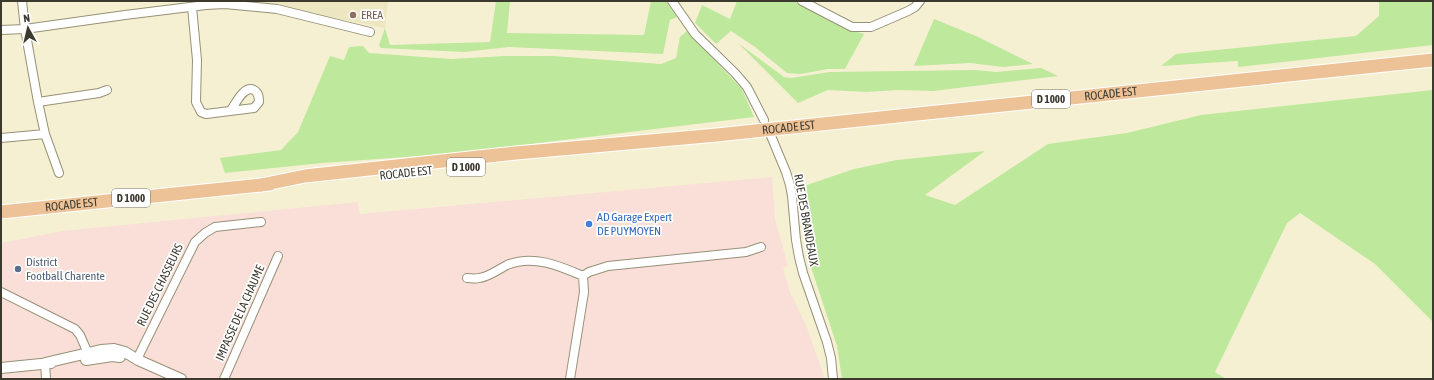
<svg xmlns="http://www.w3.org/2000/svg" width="1434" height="380" viewBox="0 0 1434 380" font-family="'Asap Condensed',sans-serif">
	<rect width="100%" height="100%" fill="#f6f0d3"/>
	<path fill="#f9dfd8" d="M772 177 775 219 788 266 783 268 790 292 806 325 825 379H1V243L62 231 358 202 360 214Z"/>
	<path fill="#ece6c1" d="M256 1H388L385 28 256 2Z"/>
	<path fill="#bee89c" d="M496 1H510L507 33 644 35 651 1H666L677 17 670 20 663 54 509 47 464 52 381 48 379 45 385 28 390 45 490 42Z
		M737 1H794L847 29 864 34 845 69H828L800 74 787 73 755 47 731 31 716 44 695 23 702 5 730 19Z
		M1379 1H1433V45L1238 67V61L1161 66 1176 54 1356 36 1379 16Z
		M934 19 976 36 1033 64 1003 67 970 63 914 66Z
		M687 31 742 89 754 117 448 154 322 163 225 173 220 158 281 150 298 132 330 56 344 60 349 47 363 46 369 53 451 59 505 56H553L661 64 676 58 680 37Z
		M738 43 784 77 791 78 830 72 975 70 997 72 1041 68 1058 76 933 91 897 90 867 92 828 90 798 103Z
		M1433 90V322L1375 264 1300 213 1287 223 1215 372 1226 379H842L837 346 807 255 801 195 807 185 854 169 897 160 985 151 925 195 955 205 1048 144 1127 133 1201 115Z"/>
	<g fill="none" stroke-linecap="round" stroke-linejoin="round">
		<g stroke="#969177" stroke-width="10">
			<path id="minor" d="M22 1 25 29 38 102
				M672 1 695 34 735 73 747 87 764 120
				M802 1 852 27H871L908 11 915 7 920 1
				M192 7 197 60 196 102 201 112 206 114 254 108 259 102C259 98 259 93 254 90 244 85 236 103 231 110
				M1 30 25 29 125 15 206 5 225 4 277 9 370 32
				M771 136 786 172 790 185 792 196 796 240 799 257 803 273 827 342 831 358 833 379
				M1 138 45 134
				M59 173 45 134 38 102 99 93 107 90
				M467 278C471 278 475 279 479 278 489 277 499 269 507 265 533 254 560 266 583 276L589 272 608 266 746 252 761 247
				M1 292 75 329 80 335 90 358
				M138 360 140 353 195 242 205 233 215 227 261 222
				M45 363 46 379
				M224 379 278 256
				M570 379 584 292 583 276"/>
		</g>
		<g stroke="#969177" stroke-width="12">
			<path id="tertiary" d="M86 360 112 356 120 357
				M45 363 101 350 114 349 125 352 138 360 181 379
				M1 368 51 363"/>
		</g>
		<g stroke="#fff" stroke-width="15">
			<g id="primary">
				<path id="s1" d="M261 185 305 176 516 153 717 135 1433 60"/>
				<path id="s2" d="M1 212 270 184"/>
			</g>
		</g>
		<use href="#minor" stroke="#fff" stroke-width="8"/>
		<use href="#tertiary" stroke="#fff" stroke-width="10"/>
		<use href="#primary" stroke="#eec297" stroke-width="13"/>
	</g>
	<circle fill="#8d6e63" stroke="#fff" stroke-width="1.5" cx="353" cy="15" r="4"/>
	<circle fill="#3f7fe0" stroke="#fff" stroke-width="1.5" cx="589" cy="224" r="4"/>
	<circle fill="#5c6f8a" stroke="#fff" stroke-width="1.5" cx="18" cy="269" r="4"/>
	<g text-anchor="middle" stroke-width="3.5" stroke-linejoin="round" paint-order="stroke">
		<g fill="#fff" stroke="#76756d" stroke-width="1">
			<rect x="1032" y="90" width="38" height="18" rx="3"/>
			<rect x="447" y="158" width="38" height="18" rx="3"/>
			<rect x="112" y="189" width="38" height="18" rx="3"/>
		</g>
		<g font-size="11" font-weight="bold" fill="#3c3a2f">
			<text x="1051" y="103">D 1000</text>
			<text x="466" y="171">D 1000</text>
			<text x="131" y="202">D 1000</text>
		</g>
		<g font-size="12" fill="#785e54" stroke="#fff" text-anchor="start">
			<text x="361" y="19">EREA</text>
		</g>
		<g font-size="12" fill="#3c3a2f" stroke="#fff">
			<text dy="4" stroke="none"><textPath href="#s1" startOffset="855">ROCADE EST</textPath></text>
			<text dy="4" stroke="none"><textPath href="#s1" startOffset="531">ROCADE EST</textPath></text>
			<text transform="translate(406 173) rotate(-6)" y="4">ROCADE EST</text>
			<text dy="4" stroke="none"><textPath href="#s2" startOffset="71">ROCADE EST</textPath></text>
			<text transform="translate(806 220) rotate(80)" y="4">RUE DES BRANDEAUX</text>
			<text transform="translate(160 285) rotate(-64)" y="4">RUE DES CHASSEURS</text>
			<text transform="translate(240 313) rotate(-66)" y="4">IMPASSE DE LA CHAUME</text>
		</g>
		<g font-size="12" fill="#366cbe" stroke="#fff" text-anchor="start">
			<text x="597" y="221">AD Garage Expert<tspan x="597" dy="14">DE PUYMOYEN</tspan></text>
		</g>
		<g font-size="12" fill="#4e5e75" stroke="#fff" text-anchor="start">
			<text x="26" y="266">District<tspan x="26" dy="14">Football Charente</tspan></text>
		</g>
	</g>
	<rect width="1434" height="380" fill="none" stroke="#3c3a2f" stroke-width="4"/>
	<g transform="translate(28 28) rotate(352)" stroke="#ffffff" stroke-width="3" paint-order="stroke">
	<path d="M0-3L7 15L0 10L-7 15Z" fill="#3c3a2f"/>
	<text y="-6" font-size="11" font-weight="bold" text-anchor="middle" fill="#3c3a2f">N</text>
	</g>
</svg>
